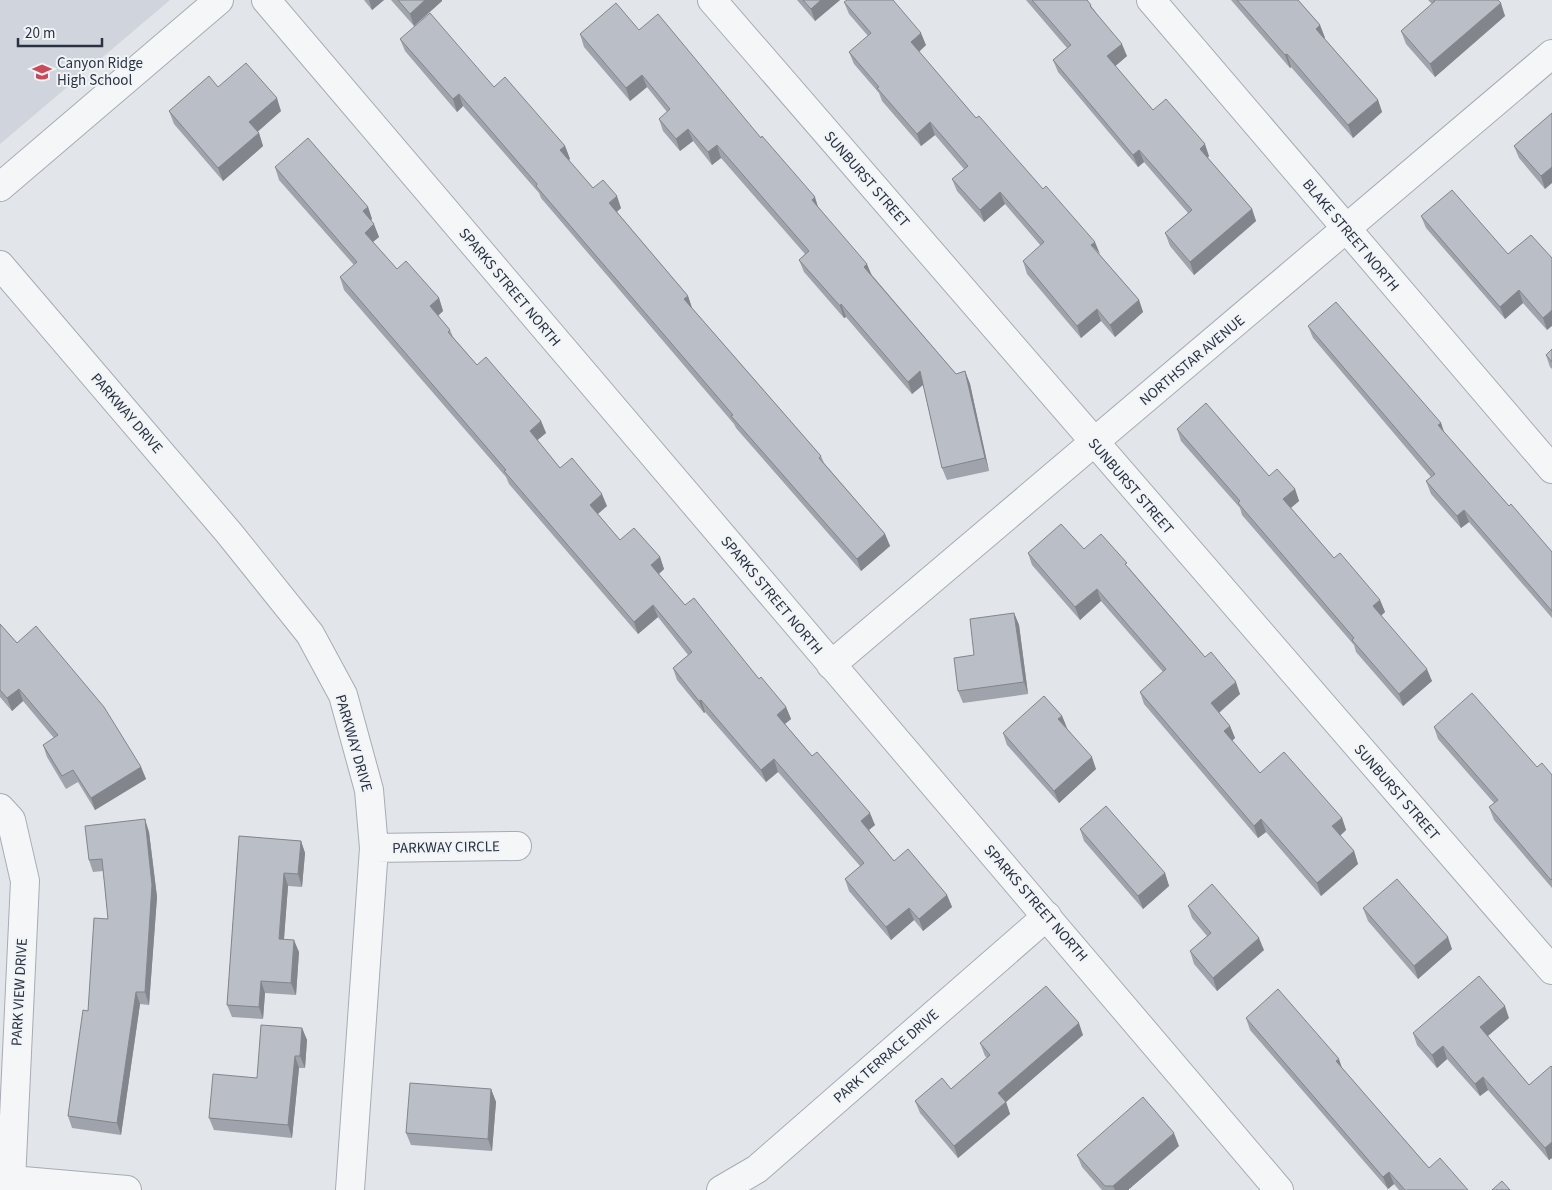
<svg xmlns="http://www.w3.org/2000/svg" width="1552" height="1190" viewBox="0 0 1552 1190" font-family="'Source Sans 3',sans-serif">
	<rect width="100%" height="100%" fill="#e2e5ea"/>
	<path fill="#d0d4dc" d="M0 0H170L0 144Z"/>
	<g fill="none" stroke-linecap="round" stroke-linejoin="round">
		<g stroke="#a7acb4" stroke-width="30">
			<path id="minor" d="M712 0 1552 970
				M1151 0 1552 469
				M0 265 229 533 310 634 343 695 369 790 374 848 350 1190
				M831 665 1552 54
				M0 808 11 820 25 881 11 1181
				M374 848 517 846
				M0 1179 127 1190
				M721 1190 757 1169 1047 916"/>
		</g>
		<g stroke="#a7acb4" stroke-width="30">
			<path id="tertiary" d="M266 0 1279 1190
				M0 187 219 0"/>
		</g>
		<use href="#minor" stroke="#f5f6f8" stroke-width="28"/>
		<use href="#tertiary" stroke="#f5f6f8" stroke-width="28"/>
	</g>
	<path fill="#9fa3ab" d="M364 0H384L372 10Z
		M391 0H442V1L414 26Z
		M797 0H840L815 21Z
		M1026 0H1087L1127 56 1115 66 1153 110 1209 156 1208 158 1252 209 1256 221 1194 275 1170 246 1165 233 1188 213 1144 162 1138 167 1058 72 1053 60 1067 48Z
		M1231 0H1298L1320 25 1325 38H1324L1378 100 1382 112 1353 138 1291 67 1290 68Z
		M1428 0H1498L1505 16 1435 77 1406 44 1401 31 1432 4Z
		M844 2 926 45 919 52 976 118 1099 254 1139 300 1143 312 1115 337 1101 321 1081 338 1027 274 1023 261 1041 246 1005 204 984 222 957 191 952 179 964 169 935 135 921 146 882 101 879 93 854 64 849 52 868 36 849 14Z
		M639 30 818 207 872 275 956 374 965 371 970 384 989 471 947 480 942 468 923 385 912 394 846 317 844 318 804 272 799 260 805 254 721 158 712 165 693 141 680 151 663 131 659 119 667 112 647 87 630 101 584 47 580 34Z
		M400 39 494 87 565 146 570 159 568 160 593 188 621 208 617 212 688 296 692 308 821 456 824 463 885 534 890 546 861 571 736 428 734 424 541 198 539 193 463 106 457 112 405 51Z
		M218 87 281 111 257 132 259 133 263 146 223 181 174 124 169 111Z
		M1552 113 1545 189 1519 158 1514 146Z
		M275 167 368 207 372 219 371 220 379 237 373 242 397 269 439 298 443 311 438 316 450 330 453 337 477 365 541 421 546 433 537 440 560 468 607 506 598 514 620 540 660 557 664 569 659 574 685 605 786 707 791 719 785 724 812 756 875 825 869 830 894 861 947 895 952 907 923 931 914 920 891 940 849 891 845 879 860 866 778 772 766 782 705 712 704 713 677 680 673 668 688 655 658 617 638 634 509 484 506 477 344 290 340 277 354 265 279 180Z
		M1421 216 1508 254 1531 235 1547 330 1523 303 1505 319 1426 228Z
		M1308 326 1441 423 1444 432 1509 506 1552 552V618L1469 522 1461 528 1431 494 1426 481 1431 477 1313 338Z
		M1552 349V369L1550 367 1546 355Z
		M1177 429 1295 489 1299 501 1291 508 1334 558 1380 600 1385 612 1381 616 1432 681 1403 706 1356 652 1354 645 1242 515 1240 508 1181 441Z
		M1084 549 1129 568 1205 657 1240 694 1219 713 1230 726 1235 738 1232 741 1260 773 1342 818 1346 830 1340 836 1354 851 1358 864 1321 896 1266 832 1258 838 1144 704 1140 692 1163 672 1101 601 1080 620 1032 565 1028 553Z
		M1014 613 1019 625 1028 694 963 703 958 691 974 655Z
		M0 624 17 643 141 767 146 779 95 810 78 782 66 789 47 757 43 745 54 738 23 701 12 711 0 697Z
		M1062 716 1067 728 1096 769 1059 803 1007 745 1003 733Z
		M1434 727 1537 767 1552 775V888L1494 820 1489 807 1494 803 1438 739Z
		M1080 829 1165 873 1169 886 1143 909 1084 841Z
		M149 832 157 897 149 1005 140 1004 121 1135 72 1128 68 1116 88 1011 108 919 103 871 93 872 89 860Z
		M239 836 301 841 305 853 302 887 288 886 284 939 299 952 296 995 265 993 263 1019 232 1017 227 1005Z
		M1188 906 1264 950 1217 991 1194 964 1190 951 1207 936 1192 918Z
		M1363 908 1452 949 1418 979 1368 921Z
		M1246 1018 1342 1068 1429 1168 1468 1190H1399L1394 1184 1388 1189 1250 1030Z
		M1509 1018 1488 1036 1529 1085 1552 1067V1158L1549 1160 1488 1090 1480 1096 1447 1059 1437 1068 1417 1045 1413 1033Z
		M302 1028 307 1040 305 1068H299L292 1138 214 1130 209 1118 257 1078Z
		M1083 1035 1006 1102 1010 1114 958 1158 920 1113 915 1101 951 1089 987 1058 985 1056 980 1043Z
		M491 1089 496 1102 492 1151 411 1145 406 1133Z
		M1179 1146 1128 1190H1102L1082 1167 1077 1155Z"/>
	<path fill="#82858b" d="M369 0H384L372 10Z
		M425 0H442V1L414 26 410 14Z
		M821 0H840L815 21 811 9Z
		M1501 3 1505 16 1435 77 1430 64Z
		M1320 25 1325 38 1321 41 1316 29Z
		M921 33 926 45 915 55 911 42Z
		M1122 44 1127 56 1112 69 1107 56Z
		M1287 54 1291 67 1290 68 1285 55Z
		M642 75 647 87 630 101 626 88Z
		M459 94 463 106 457 112 453 99Z
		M277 98 281 111 254 135 249 122Z
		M1378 100 1382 112 1353 138 1348 125Z
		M930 122 935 135 921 146 917 134Z
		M688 129 693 141 680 151 676 139Z
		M259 133 263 146 223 181 218 168Z
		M1205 144 1209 156 1204 161 1200 149Z
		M717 145 721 158 712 165 708 152Z
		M565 146 570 159 565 163 560 150Z
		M1139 150 1144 162 1138 167 1133 155Z
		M1552 167V183L1545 189 1541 176Z
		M1000 192 1005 204 984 222 980 210Z
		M617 196 621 208 613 215 609 203Z
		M815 197 819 210 812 200Z
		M368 207 372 219 367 224 363 211Z
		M1252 209 1256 221 1194 275 1190 262Z
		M374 224 379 237 369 245 365 233Z
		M1095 242 1100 254 1091 245Z
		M867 264 872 276 864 267Z
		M1519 290 1523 303 1505 319 1500 307Z
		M688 296 692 308 688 312 684 299Z
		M439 298 443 311 434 319 430 306Z
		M1139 300 1143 312 1115 337 1110 325Z
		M841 304 846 317 844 318 840 306Z
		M1097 309 1101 321 1081 338 1077 326Z
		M1552 310V326L1547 330 1543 318Z
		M920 371 924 384 912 394 908 382Z
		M965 371 970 384 989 471 985 458Z
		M541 421 546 433 534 443 530 431Z
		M1441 423 1445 435 1438 425Z
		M1295 489 1299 501 1287 511 1283 499Z
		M602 494 607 506 594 517 590 505Z
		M1464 510 1469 522 1461 528 1457 516Z
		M885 534 890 546 861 571 857 559Z
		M660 557 664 569 655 577 651 565Z
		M1097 589 1101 601 1080 620 1075 607Z
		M1380 600 1385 612 1377 619 1373 606Z
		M653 605 658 617 638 634 634 622Z
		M1014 613 1019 625 1028 694 1024 682Z
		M1427 669 1432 681 1403 706 1399 694Z
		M1236 682 1240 694 1215 716 1211 703Z
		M19 689 23 701 12 711 7 698Z
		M701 700 705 712 704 713 699 701Z
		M786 707 791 719 781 727 777 715Z
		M1062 716 1067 728 1058 719Z
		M1230 726 1235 738 1228 744 1224 731Z
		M1092 757 1096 769 1059 803 1054 791Z
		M774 759 778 772 766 782 761 770Z
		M141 767 146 779 95 810 91 798Z
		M870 813 875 825 865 833 861 821Z
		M1342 818 1346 830 1336 839 1332 826Z
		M145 819 149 832 157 897 149 1005 145 992Z
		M1261 819 1266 832 1258 838 1254 826Z
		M301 841 305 853 302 887 298 874Z
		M1354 851 1358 864 1321 896 1317 883Z
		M284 873 288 886 283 951 279 939Z
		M1165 873 1169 886 1143 909 1138 896Z
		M947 895 952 907 923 931 919 919Z
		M909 908 914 920 891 940 886 927Z
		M1448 937 1452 949 1418 979 1414 966Z
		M1259 938 1264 950 1217 991 1213 978Z
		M294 940 299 952 296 995 291 983Z
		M261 981 265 993 263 1019 259 1007Z
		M136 992 140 1004 121 1135 117 1123Z
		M1505 1006 1509 1018 1484 1039 1480 1027Z
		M1079 1023 1083 1035 1006 1102 1010 1114 958 1158 954 1146 998 1093Z
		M302 1028 307 1040 305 1068 300 1056Z
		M1443 1046 1447 1059 1437 1068 1432 1055Z
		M295 1056 299 1068 292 1138 288 1125Z
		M1339 1059 1343 1071 1336 1061Z
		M1483 1077 1488 1090 1480 1096 1475 1084Z
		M491 1089 496 1102 492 1151 488 1139Z
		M1174 1133 1179 1146 1128 1190H1115L1113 1186Z
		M1552 1142V1158L1549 1160 1545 1148Z
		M1389 1172 1394 1184 1388 1189 1383 1177Z"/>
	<path fill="#b9bec7" stroke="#82858b" d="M398 0H425L410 14Z
		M803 0H821L811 9Z
		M847 0H893L921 33 911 42 976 118 979 116 1043 189 1046 186 1095 242 1091 245 1139 300 1110 325 1097 309 1077 326 1023 261 1044 242 1000 192 980 210 952 179 968 166 930 122 917 134 877 88 879 87 849 52 871 33 844 2Z
		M1032 0H1087L1091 5 1090 6 1122 44 1107 56 1153 110 1166 99 1205 144 1200 149 1252 209 1190 262 1165 233 1192 210 1139 150 1133 155 1053 60 1071 45Z
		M1237 0H1298L1320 25 1316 29 1378 100 1348 125 1287 54 1285 55Z
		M1434 0H1498L1501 3 1430 64 1401 31 1435 1Z
		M616 3 639 30 658 14 761 138 762 136 815 197 812 200 867 264 864 267 956 374 965 371 985 458 942 468 920 371 908 382 841 304 840 306 799 260 809 251 717 145 708 152 688 129 676 139 659 119 670 109 642 75 626 88 580 34Z
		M430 13 494 87 505 77 565 146 560 150 593 188 603 180 617 196 609 203 688 296 684 299 821 456 819 458 885 534 857 559 731 416 733 415 536 186 537 184 459 94 453 99 400 39Z
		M246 63 277 98 249 122 259 133 218 168 169 111 209 76 218 87Z
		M1552 113V167L1541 176 1514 146Z
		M308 138 368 207 363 211 374 224 365 233 397 269 406 261 439 298 430 306 450 330 448 332 477 365 486 357 541 421 530 431 560 468 572 458 602 494 590 505 620 540 634 528 660 557 651 565 685 605 694 598 759 679 761 677 786 707 777 715 812 756 817 752 870 813 861 821 894 861 908 849 947 895 919 919 909 908 886 927 845 879 864 863 774 759 761 770 701 700 699 701 673 668 692 652 653 605 634 622 504 471 506 470 340 277 357 262 275 167Z
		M1452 190 1508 254 1531 235 1552 258V310L1543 318 1519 290 1500 307 1421 216Z
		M1336 302 1441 423 1438 425 1509 506 1511 504 1552 552V611L1464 510 1457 516 1426 481 1435 474 1308 326Z
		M1552 349V362L1546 355Z
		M1206 403 1269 476 1277 469 1295 489 1283 499 1334 558 1340 553 1380 600 1373 606 1427 669 1399 694 1352 640 1354 638 1238 503 1240 501 1177 429Z
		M1061 524 1084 549 1101 534 1127 563 1125 564 1205 657 1211 652 1236 682 1211 703 1230 726 1224 731 1260 773 1284 752 1342 818 1332 826 1354 851 1317 883 1261 819 1254 826 1140 692 1166 669 1097 589 1075 607 1028 553Z
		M1014 613 1024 682 958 691 954 658 974 655 970 619Z
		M0 624 17 643 36 626 104 707 141 767 91 798 73 770 62 776 43 745 58 735 19 689 7 698 0 690Z
		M1472 693 1537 767 1542 763 1552 775V879L1551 880 1489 807 1498 800 1434 727Z
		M1044 696 1062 716 1058 719 1092 757 1054 791 1003 733Z
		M1106 806 1165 873 1138 896 1080 829Z
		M145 819 152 885 145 992H136L117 1123 68 1116 83 1010 88 1011 94 918 108 919 102 859 89 860 85 826Z
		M239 836 301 841 298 874 284 873 279 939 294 940 291 983 261 981 259 1007 227 1005Z
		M1397 879 1448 937 1414 966 1363 908Z
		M1212 884 1259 938 1213 978 1190 951 1211 933 1188 906Z
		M1479 976 1505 1006 1480 1027 1529 1085 1551 1066 1552 1067V1142L1545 1148 1483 1077 1475 1084 1443 1046 1432 1055 1413 1033Z
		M1046 986 1079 1023 998 1093 1006 1102 954 1146 915 1101 942 1078 951 1089 990 1055 980 1043Z
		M1278 989 1339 1059 1336 1061 1429 1168 1440 1158 1468 1190H1405L1389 1172 1383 1177 1246 1018Z
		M261 1025 302 1028 300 1056H295L288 1125 209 1118 213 1074 257 1078Z
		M410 1083 491 1089 488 1139 406 1133Z
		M1143 1097 1174 1133 1113 1186H1105L1077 1155Z
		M1502 1181 1510 1190H1492Z"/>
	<defs>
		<g id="school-bare" transform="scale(1.5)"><path d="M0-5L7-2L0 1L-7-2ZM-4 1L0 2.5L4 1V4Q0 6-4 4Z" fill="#cc4a57" stroke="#f1f4f7" stroke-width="2.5" paint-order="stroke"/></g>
	</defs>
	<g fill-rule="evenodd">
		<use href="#school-bare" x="42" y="72"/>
	</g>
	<g text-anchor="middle" stroke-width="4" stroke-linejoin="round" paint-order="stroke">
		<g font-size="15" fill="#2a3242" stroke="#f1f4f7" text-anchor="start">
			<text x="57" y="68">Canyon Ridge<tspan x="57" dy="17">High School</tspan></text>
		</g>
		<g font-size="15" fill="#2a3242" stroke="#f1f4f7">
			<text transform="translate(867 179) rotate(49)" y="5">SUNBURST STREET</text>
			<text transform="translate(1351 235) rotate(50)" y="5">BLAKE STREET NORTH</text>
			<text transform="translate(510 287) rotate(50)" y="5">SPARKS STREET NORTH</text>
			<text transform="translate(1192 360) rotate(-40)" y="5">NORTHSTAR AVENUE</text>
			<text transform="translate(127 413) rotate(49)" y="5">PARKWAY DRIVE</text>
			<text transform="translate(1131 486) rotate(49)" y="5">SUNBURST STREET</text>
			<text transform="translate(772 595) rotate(50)" y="5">SPARKS STREET NORTH</text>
			<text transform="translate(354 743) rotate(74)" y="5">PARKWAY DRIVE</text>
			<text transform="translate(1397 792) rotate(49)" y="5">SUNBURST STREET</text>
			<text transform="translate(446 847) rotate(-1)" y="5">PARKWAY CIRCLE</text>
			<text transform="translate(1036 903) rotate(49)" y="5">SPARKS STREET NORTH</text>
			<text transform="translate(19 992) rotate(-87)" y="5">PARK VIEW DRIVE</text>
			<text transform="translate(886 1056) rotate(-41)" y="5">PARK TERRACE DRIVE</text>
		</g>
	</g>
	<path d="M18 38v8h84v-8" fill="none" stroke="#2a3242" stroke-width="2.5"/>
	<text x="25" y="38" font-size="15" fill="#2a3242" stroke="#f1f4f7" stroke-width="4" paint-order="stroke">20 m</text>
</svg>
